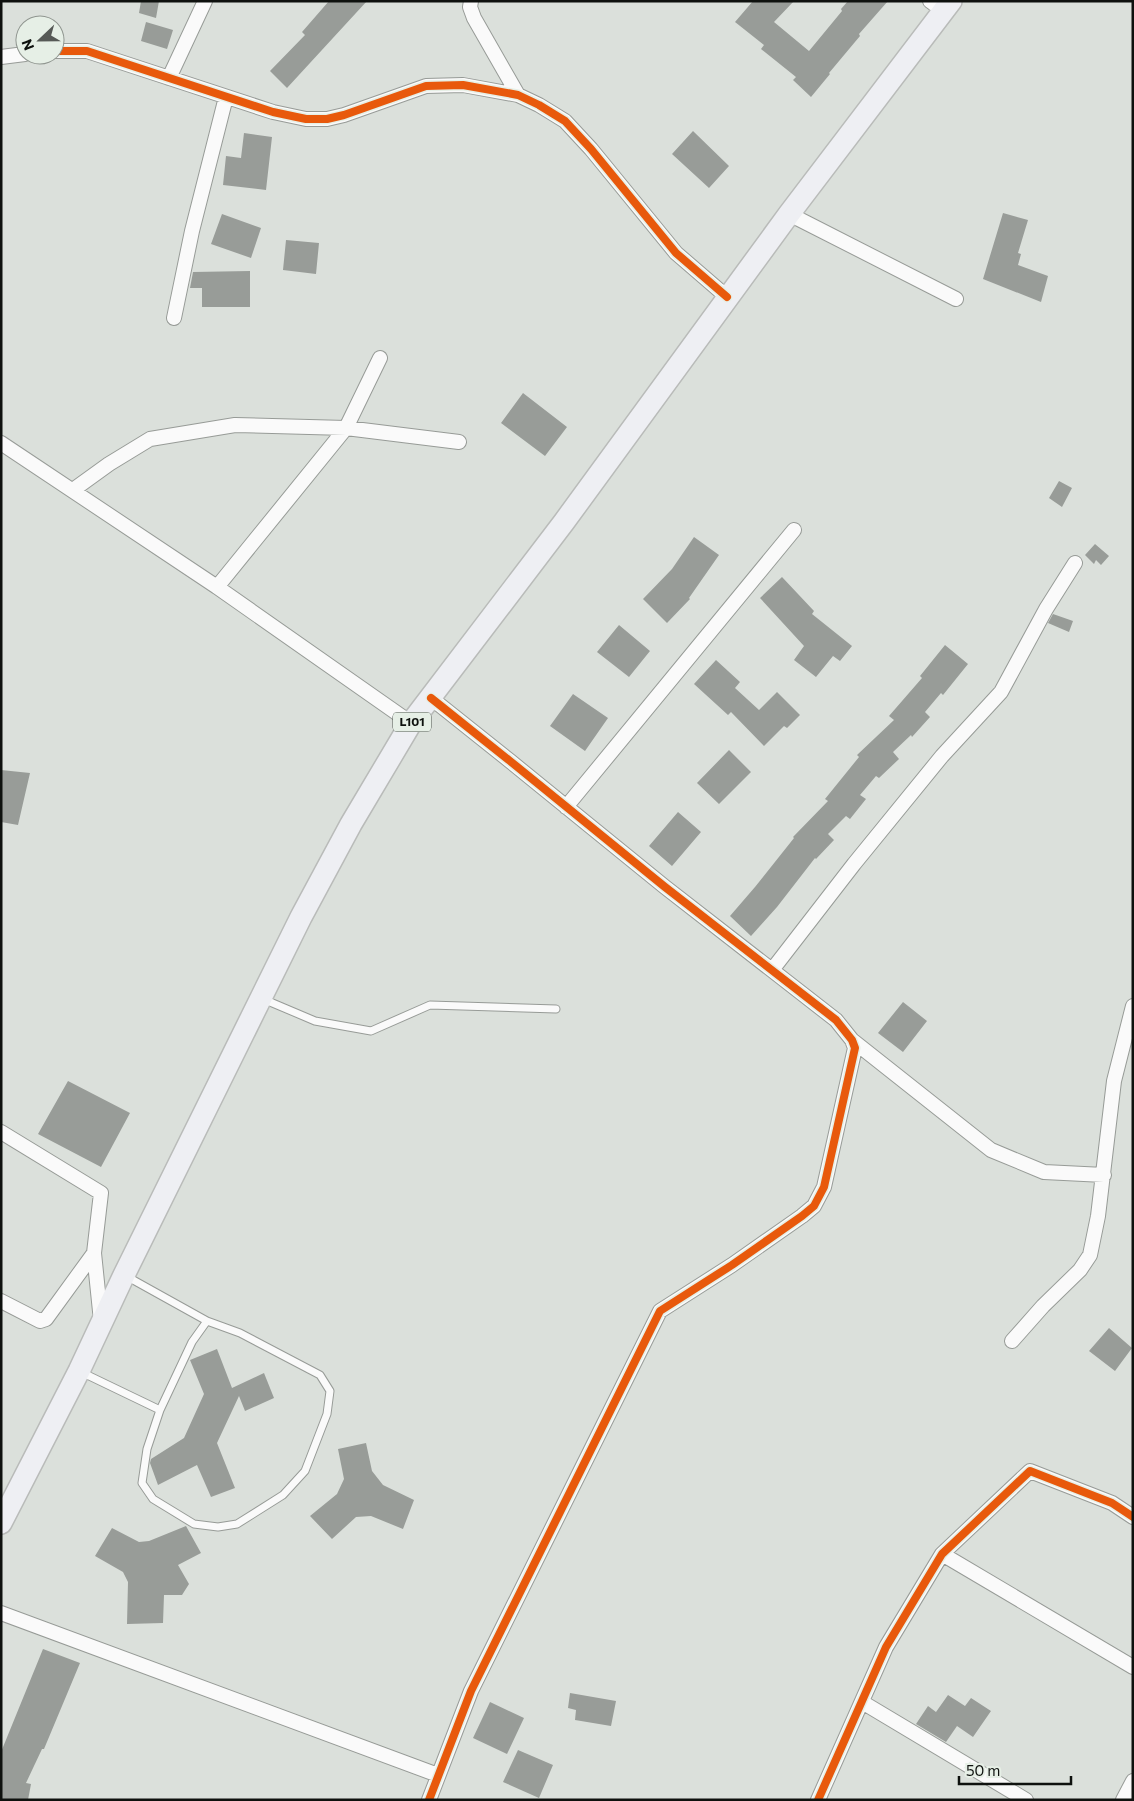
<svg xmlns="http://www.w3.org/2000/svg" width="1134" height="1801" viewBox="0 0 1134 1801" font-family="Commissioner,sans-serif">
	<rect width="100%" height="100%" fill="#dbe0db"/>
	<path fill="#989c98" d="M141 1H159L156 18 139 13Z
		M329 1H367L287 88 270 71 305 35 302 32Z
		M753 1H794L774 22 809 51 842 11 841 9 848 1H888L859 34 860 36 829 73 830 74 811 97 793 80 796 77 761 49 764 45 735 22Z
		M146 22 173 30 167 49 141 41Z
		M693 131 729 166 709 188 672 154Z
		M244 133 272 137 266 190 223 185 226 156 241 158Z
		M1003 213 1028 220 1018 253 1021 254 1018 265 1048 276 1041 302 983 279Z
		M222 214 261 228 251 258 211 244Z
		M286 240 319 243 316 274 283 270Z
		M250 271V307H202V288H190L193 272Z
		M523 393 567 427 545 456 501 423Z
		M1059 481 1072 488 1062 507 1049 498Z
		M694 537 719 555 689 598 690 599 667 623 643 599 672 569Z
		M1095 544 1109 556 1101 565 1096 560 1094 564 1085 555Z
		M782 577 814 611 812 614 852 646 840 661 833 656 816 677 794 660 804 646 760 598Z
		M1053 614 1073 621 1069 632 1048 623Z
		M619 625 650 651 629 677 597 652Z
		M945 645 968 664 943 695 941 693 925 712 930 717 912 737 911 735 893 752 899 759 879 778 876 776 860 795 866 799 850 819 846 816 828 834 834 840 816 859 815 858 777 907 751 936 730 916 755 887 794 838 793 837 828 801 825 799 859 757 857 755 894 720 889 716 922 678 920 676Z
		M716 660 740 682 735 688 759 710 777 692 800 715 787 728 784 726 764 746 731 712 728 715 694 684Z
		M573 694 608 718 585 751 550 726Z
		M729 750 751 772 719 804 697 783Z
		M1 770 30 773 18 825 1 822Z
		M678 812 701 832 672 866 649 846Z
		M903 1002 927 1021 903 1052 878 1033Z
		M68 1081 130 1113 101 1167 38 1134Z
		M1109 1328 1132 1348 1115 1371 1089 1351Z
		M217 1349 232 1388 264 1373 274 1398 245 1411 239 1396 217 1443 235 1488 211 1497 197 1465 158 1485 150 1463 151 1459 184 1438 204 1394 190 1360Z
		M366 1443 372 1471 383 1485 414 1500 403 1529 371 1516 356 1517 332 1539 310 1516 337 1494 344 1479 338 1449Z
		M186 1526 201 1553 178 1565 189 1584 182 1595H164L163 1623 127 1624 128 1582 123 1572 95 1556 112 1528 139 1542 149 1541Z
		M43 1649 80 1663 44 1749H42L26 1783 31 1784 28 1800H1V1752Z
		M570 1693 616 1701 611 1726 575 1720 576 1710 568 1708Z
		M948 1695 965 1706 971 1698 991 1711 973 1737 957 1726 946 1742 916 1724 928 1706 936 1712Z
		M490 1702 524 1718 507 1754 473 1738Z
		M518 1750 553 1765 539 1798 503 1782Z"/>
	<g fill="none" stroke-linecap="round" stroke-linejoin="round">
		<g stroke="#979b97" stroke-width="9">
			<path id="service" d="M263 999 315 1021 371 1031 430 1005 556 1009
				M126 1276 207 1321
				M207 1321 240 1333 320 1375 330 1391 327 1414 305 1471 283 1495 237 1524 218 1527 194 1524 153 1499 142 1483 147 1449 160 1410 192 1342Z
				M81 1372 160 1410"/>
		</g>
		<g stroke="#979b97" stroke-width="16">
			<path id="minor" d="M471 1 470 7 474 18 518 95
				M930 1 944 11
				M55 51H87L273 112 306 119H327L344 115 426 86 463 85 518 95 539 105 565 121 591 149 676 253 727 297
				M1 57 25 54
				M169 78 205 1
				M789 214 956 299
				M174 318 192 231 226 97
				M1 443 217 587 411 723
				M73 490 109 464 150 439 235 425 346 428 459 442
				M217 587 346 428 380 358
				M566 807 794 530
				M772 970 854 864 942 756 1001 692 1046 609 1075 563
				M852 1040 991 1150 1044 1172 1104 1175
				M1 1132 101 1193 94 1253 101 1321
				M1 1301 40 1321 46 1319 94 1253
				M1012 1341 1043 1306 1080 1270 1090 1255 1098 1216 1114 1081 1133 1006
				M942 1554 1133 1667
				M1 1613 438 1775
				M862 1702 1026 1800
				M429 1800 471 1691 660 1311 732 1265 802 1216 814 1206 824 1187 855 1048 852 1040 836 1020 665 887 510 761 431 698
				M818 1800 886 1647 942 1554 1030 1471 1112 1503 1133 1517
				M1123 1800 1133 1781"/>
		</g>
		<g stroke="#b9bbb9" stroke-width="24">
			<path id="primary" d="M1 1523 79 1371 124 1275 301 917 351 824 411 723 564 522 789 214 951 1"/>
		</g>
		<use href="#service" stroke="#fafafa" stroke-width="7"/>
		<use href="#minor" stroke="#fafafa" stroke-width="14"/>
		<use href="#primary" stroke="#eeeff3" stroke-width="21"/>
		<g stroke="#e6efe6" stroke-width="11">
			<path id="cycleway" d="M55 51H87L273 112 306 119H327L344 115 426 86 463 85 518 95 539 105 565 121 591 149 676 253 727 297
				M429 1800 471 1691 660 1311 732 1265 802 1216 814 1206 824 1187 855 1048 852 1040 836 1020 665 887 510 761 431 698
				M818 1800 886 1647 942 1554 1030 1471 1112 1503 1133 1517"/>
		</g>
		<use href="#cycleway" stroke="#e8590c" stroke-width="8"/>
	</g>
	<g text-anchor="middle" stroke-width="4" stroke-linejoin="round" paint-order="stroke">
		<rect fill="#e6efe6" stroke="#4f544f" stroke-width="1" x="393" y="712.5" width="38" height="19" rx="4"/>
		<g font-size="12" font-weight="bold" fill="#0e110e">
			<text x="412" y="726">L101</text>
		</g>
	</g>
	<rect width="1134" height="1801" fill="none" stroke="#0e110e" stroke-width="5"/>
	<g transform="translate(40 40) rotate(248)"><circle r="24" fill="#e6efe6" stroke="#909690"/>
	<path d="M0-4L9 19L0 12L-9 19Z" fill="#565956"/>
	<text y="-8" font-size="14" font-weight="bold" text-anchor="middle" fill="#0e110e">N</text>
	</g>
	<path d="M959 1776v8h112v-8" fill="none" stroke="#0e110e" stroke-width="2.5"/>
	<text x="966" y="1776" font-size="15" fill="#0e110e" stroke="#e6efe6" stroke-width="4" paint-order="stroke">50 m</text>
</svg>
